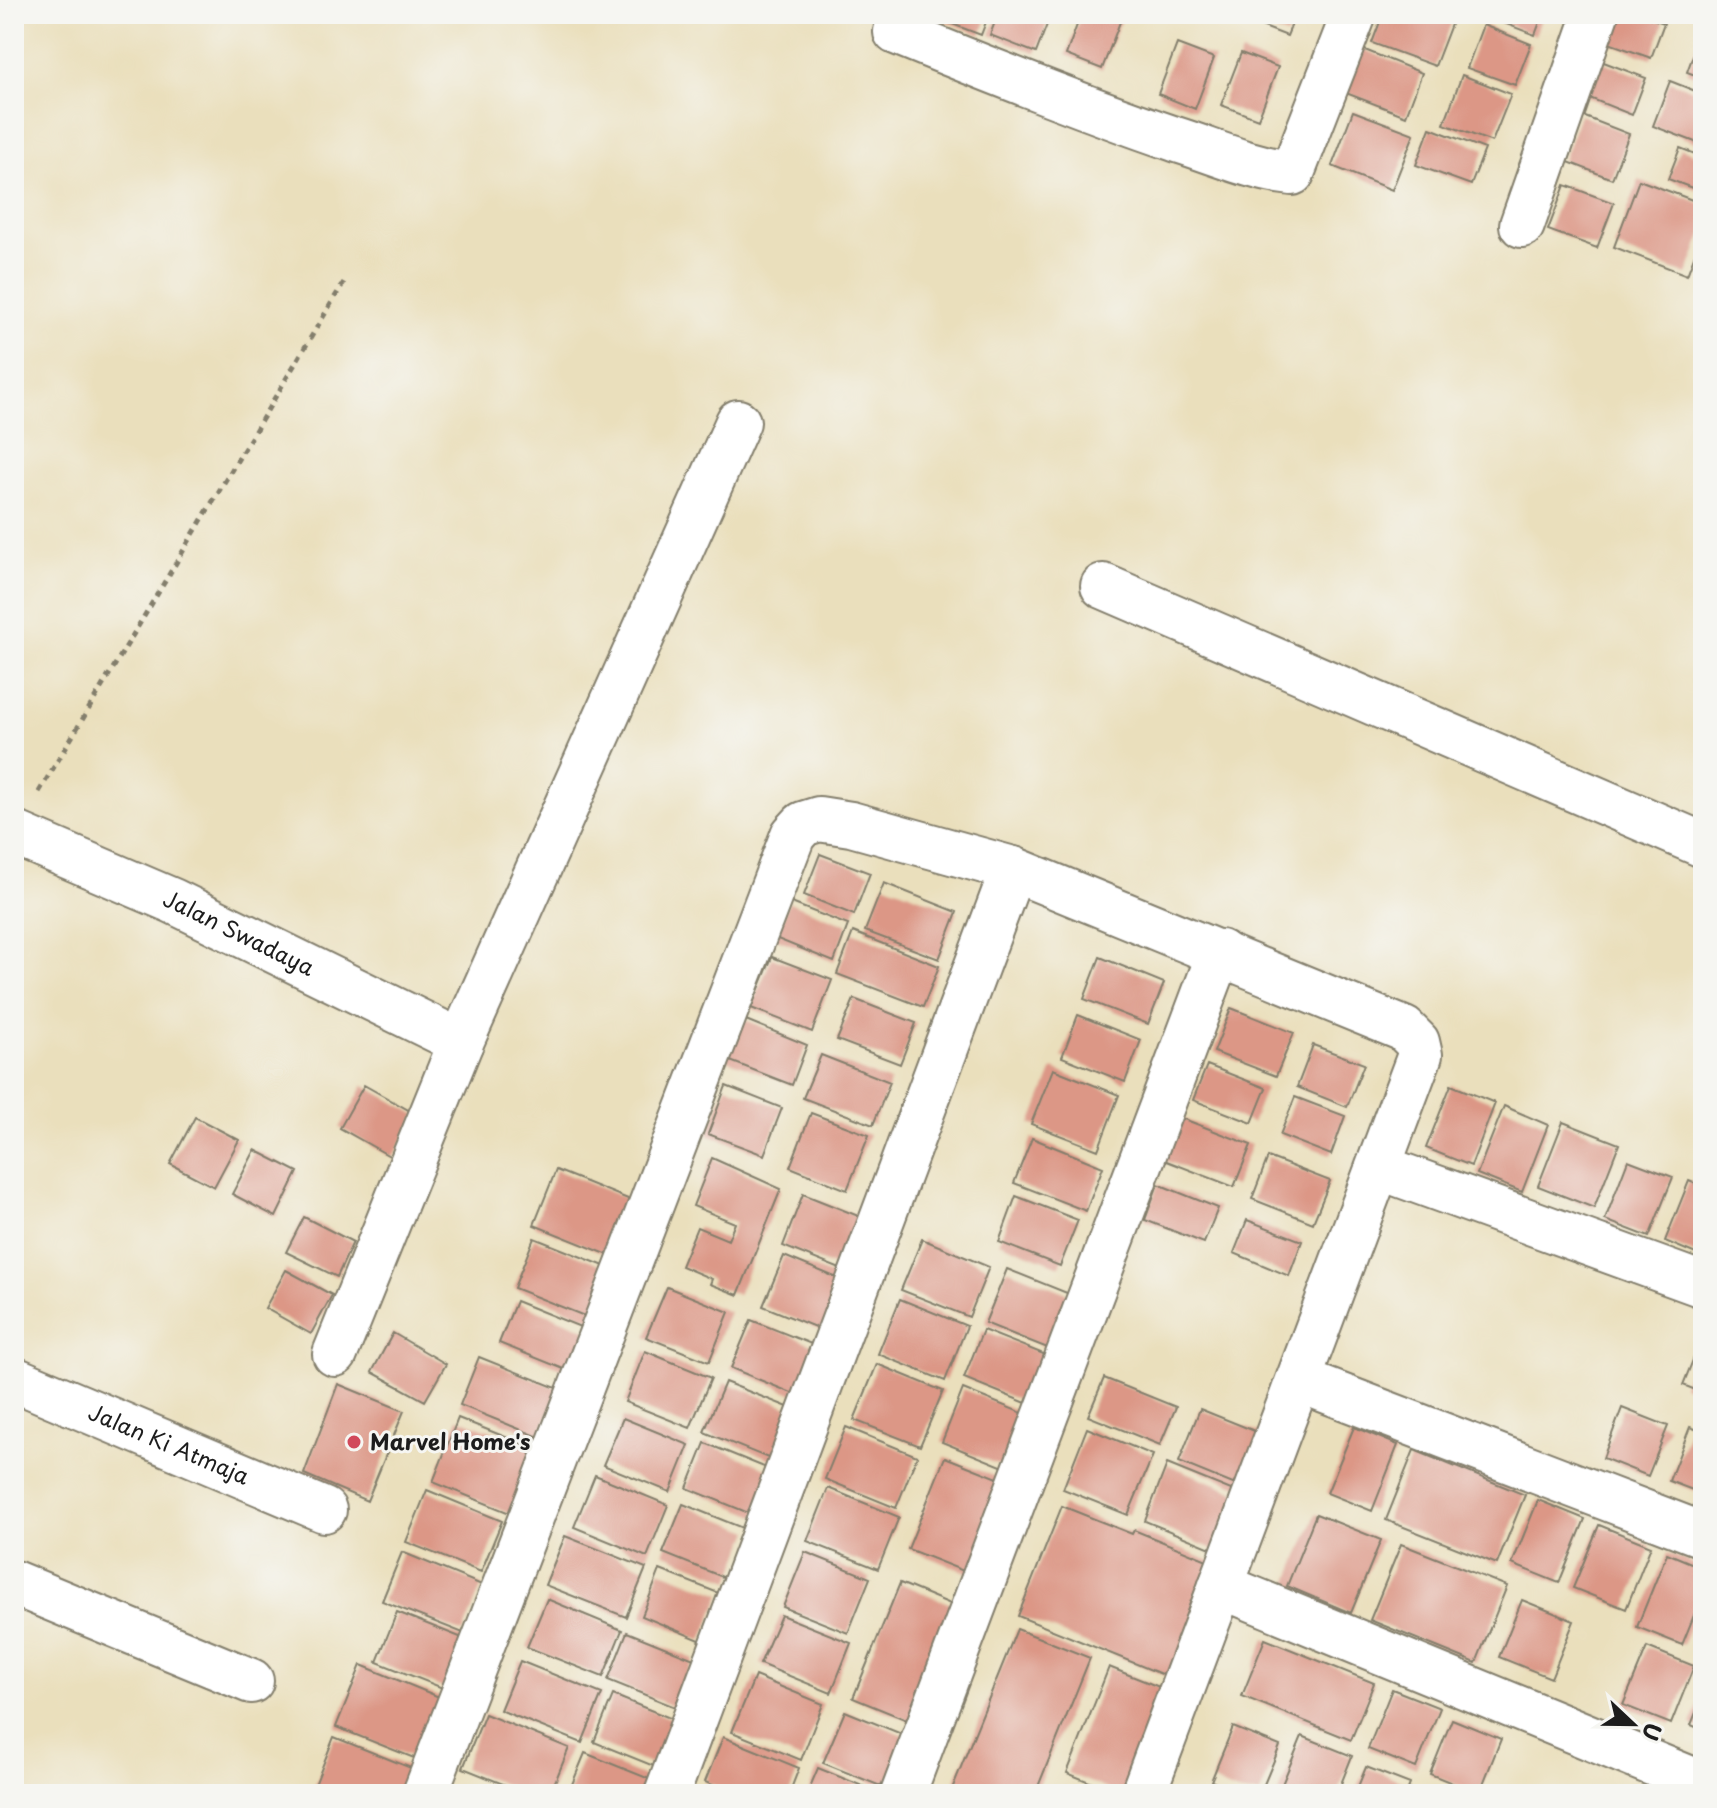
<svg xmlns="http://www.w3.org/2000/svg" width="1717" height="1808" viewBox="0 0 1717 1808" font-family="'Playpen Sans',sans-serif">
	<rect width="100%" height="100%" fill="#f6f6f2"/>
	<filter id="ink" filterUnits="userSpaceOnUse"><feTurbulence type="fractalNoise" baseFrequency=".0125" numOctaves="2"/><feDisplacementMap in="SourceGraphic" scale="16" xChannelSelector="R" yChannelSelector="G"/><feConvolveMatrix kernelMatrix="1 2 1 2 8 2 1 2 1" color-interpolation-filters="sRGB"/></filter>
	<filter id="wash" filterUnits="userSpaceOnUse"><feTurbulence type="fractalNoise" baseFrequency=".006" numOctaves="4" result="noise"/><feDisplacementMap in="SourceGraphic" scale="32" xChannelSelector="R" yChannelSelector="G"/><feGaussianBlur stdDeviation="1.8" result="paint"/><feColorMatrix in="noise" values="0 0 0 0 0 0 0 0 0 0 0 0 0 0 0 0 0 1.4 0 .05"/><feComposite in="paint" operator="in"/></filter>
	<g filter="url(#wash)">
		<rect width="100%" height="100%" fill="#eadfbc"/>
		<g id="blocks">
			<path fill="#dc9786" d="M926 14H989L981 35Z
				M998 14H1051L1036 53 990 35Z
				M1081 14H1123L1102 69 1066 55Z
				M1239 14H1296L1287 36 1238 17Z
				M1383 14H1455L1435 66 1372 43Z
				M1489 14H1543L1535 35 1488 17Z
				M1614 14H1639L1664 23 1651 58 1603 41Z
				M1483 25 1531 44 1515 85 1467 68Z
				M1703 28V78L1687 72Z
				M1177 44 1214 58 1195 109 1158 94Z
				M1355 46 1422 73 1406 116 1338 90Z
				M1241 53 1278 67 1258 119 1221 105Z
				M1601 61 1646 78 1632 115 1587 97Z
				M1462 75 1511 94 1492 142 1444 124Z
				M1670 81 1703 94V145L1653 126Z
				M1353 111 1414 134 1392 190 1332 166Z
				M1580 115 1629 134 1612 179 1563 160Z
				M1430 128 1485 149 1471 185 1416 165Z
				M1680 148 1703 157V192L1668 179Z
				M1639 180 1703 204V233L1687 275 1614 247Z
				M1565 185 1614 203 1597 248 1548 230Z
				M820 854 870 873 854 915 804 895Z
				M884 883 957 912 939 959 865 931Z
				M789 902 848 925 834 962 775 938Z
				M853 932 939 966 923 1007 837 974Z
				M772 957 832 980 812 1032 751 1008Z
				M1100 957 1164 983 1148 1024 1084 999Z
				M854 999 916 1023 900 1064 837 1040Z
				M1231 1008 1294 1033 1276 1076 1214 1052Z
				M1078 1015 1141 1040 1125 1082 1062 1057Z
				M741 1018 807 1045 792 1085 725 1059Z
				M1313 1045 1364 1064 1347 1107 1297 1087Z
				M821 1055 890 1082 873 1125 803 1098Z
				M1207 1065 1266 1088 1252 1123 1193 1100Z
				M1053 1069 1119 1095 1098 1150 1031 1124Z
				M364 1085 417 1115 393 1158 340 1128Z
				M1451 1085 1495 1103 1471 1166 1426 1148Z
				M726 1086 782 1108 764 1155 708 1134Z
				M1295 1097 1345 1116 1331 1155 1280 1135Z
				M1504 1106 1548 1125 1522 1192 1477 1174Z
				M811 1113 869 1135 847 1190 790 1167Z
				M195 1117 239 1140 214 1187 170 1164Z
				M1181 1118 1251 1145 1234 1187 1164 1160Z
				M1563 1122 1619 1144 1594 1208 1538 1186Z
				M1032 1138 1103 1167 1086 1211 1014 1183Z
				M255 1150 298 1172 276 1217 232 1194Z
				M1268 1157 1330 1181 1313 1223 1252 1199Z
				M712 1158 781 1189 738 1295 710 1284 712 1279 681 1266 697 1227 728 1240 735 1223 693 1206Z
				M1628 1160 1673 1177 1649 1237 1605 1220Z
				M556 1170 643 1205 621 1260 534 1225Z
				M1689 1181 1703 1187V1257L1665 1241Z
				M1158 1184 1218 1208 1204 1243 1145 1220Z
				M803 1194 876 1223 855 1275 783 1246Z
				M1016 1196 1078 1220 1060 1266 999 1242Z
				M304 1217 353 1242 337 1277 286 1252Z
				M1247 1220 1302 1241 1289 1276 1234 1253Z
				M534 1238 617 1271 597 1321 514 1288Z
				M922 1239 989 1267 969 1317 901 1290Z
				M784 1256 852 1284 832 1334 763 1306Z
				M1007 1269 1072 1295 1050 1349 985 1323Z
				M286 1270 332 1295 311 1334 265 1308Z
				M667 1287 729 1312 709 1362 646 1337Z
				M900 1299 967 1326 945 1381 878 1354Z
				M516 1301 588 1330 571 1372 499 1343Z
				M751 1320 819 1347 799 1396 731 1368Z
				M983 1330 1056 1359 1036 1407 964 1378Z
				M393 1333 446 1364 425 1401 372 1372Z
				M1703 1335V1393L1683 1385Z
				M645 1351 711 1378 690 1428 625 1402Z
				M479 1357 559 1389 539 1437 460 1405Z
				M877 1364 943 1391 920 1446 854 1420Z
				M1104 1378 1176 1407 1160 1445 1088 1416Z
				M725 1382 798 1411 778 1462 704 1432Z
				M338 1384 404 1411 367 1501 304 1474Z
				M963 1389 1032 1417 1011 1470 942 1442Z
				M1622 1408 1668 1426 1648 1476 1603 1458Z
				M1200 1409 1267 1436 1245 1489 1179 1462Z
				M458 1418 538 1450 512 1514 433 1482Z
				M623 1418 689 1445 670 1492 603 1465Z
				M846 1427 917 1456 896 1508 825 1479Z
				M1354 1427 1398 1445 1372 1511 1327 1493Z
				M1690 1427 1703 1432V1494L1669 1481Z
				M1087 1428 1153 1455 1128 1515 1063 1489Z
				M705 1443 774 1471 756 1516 687 1488Z
				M1414 1450 1525 1495 1497 1564 1386 1520Z
				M945 1457 1013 1484 976 1576 908 1549Z
				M1167 1464 1241 1494 1218 1551 1145 1521Z
				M595 1475 668 1505 647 1557 574 1527Z
				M828 1488 899 1517 878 1569 807 1541Z
				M427 1490 502 1521 481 1572 406 1542Z
				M1538 1500 1585 1519 1559 1583 1512 1564Z
				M683 1504 750 1531 730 1580 663 1553Z
				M1062 1506 1132 1534 1134 1530 1217 1564 1171 1678 1018 1616Z
				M1316 1514 1381 1540 1351 1613 1287 1586Z
				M1599 1525 1651 1546 1626 1609 1573 1588Z
				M565 1536 646 1568 626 1617 545 1585Z
				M1401 1544 1507 1586 1476 1663 1370 1620Z
				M402 1552 482 1585 463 1633 382 1601Z
				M805 1552 870 1578 848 1633 783 1607Z
				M1667 1553 1703 1568V1593L1682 1645 1637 1627Z
				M660 1570 721 1594 702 1641 642 1616Z
				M900 1583 970 1612 924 1727 853 1698Z
				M547 1599 622 1630 603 1677 527 1647Z
				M1522 1600 1574 1621 1551 1678 1499 1657Z
				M397 1612 465 1639 445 1689 377 1662Z
				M781 1615 851 1643 831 1693 760 1664Z
				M1017 1629 1090 1658 1035 1794H950Z
				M627 1632 694 1659 675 1707 608 1680Z
				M1265 1639 1374 1683 1351 1740 1242 1696Z
				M1647 1647 1694 1666 1671 1724 1623 1705Z
				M520 1661 602 1694 582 1743 500 1710Z
				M361 1665 449 1701 424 1762 336 1727Z
				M1109 1667 1167 1690 1125 1794H1119L1067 1773Z
				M755 1676 823 1704 801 1760 732 1732Z
				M1392 1689 1440 1708 1416 1768 1368 1749Z
				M613 1695 680 1722 661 1769 594 1742Z
				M1703 1695V1730L1691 1725Z
				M845 1711 909 1737 888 1789 823 1763Z
				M485 1714 569 1748 550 1794H528L463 1768Z
				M1452 1719 1501 1739 1479 1794 1430 1774Z
				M1233 1727 1280 1746 1260 1794H1242L1211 1781Z
				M1302 1736 1352 1756 1337 1794H1278Z
				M334 1737 416 1770 406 1794H323L313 1790Z
				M723 1737 799 1768 789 1794H735L705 1782Z
				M585 1753 652 1780 646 1794H568Z
				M1366 1767 1410 1784 1406 1794H1355Z
				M818 1768 882 1794H807Z"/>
		</g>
	</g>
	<g filter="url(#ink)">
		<use href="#blocks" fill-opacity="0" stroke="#837e6c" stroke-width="2"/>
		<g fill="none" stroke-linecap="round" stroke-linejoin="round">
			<g stroke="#837e6c" stroke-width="48">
				<g id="street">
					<path d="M901 14 896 32C989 70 1081 107 1175 139 1213 151 1253 169 1292 173L1354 14"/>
					<path d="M1522 225 1596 14"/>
					<path d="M1103 586 1703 845"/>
					<path id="s1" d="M14 833 173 901 461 1042"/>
					<path d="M1379 1167 1703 1285"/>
					<path d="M335 1354 461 1042 738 422"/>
					<path id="s2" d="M14 1379 324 1510"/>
					<path d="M1299 1380 1703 1535"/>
					<path d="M14 1583 251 1681"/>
					<path d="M1221 1586 1703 1784"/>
					<path d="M425 1794 793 835 803 824 819 819 851 824 1013 869"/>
					<path d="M667 1794 1013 869 1404 1029 1417 1042 1420 1055 1143 1794"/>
					<path d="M903 1794 1220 952"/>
				</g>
			</g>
			<path stroke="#837e6c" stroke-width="5" stroke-dasharray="6 6" stroke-linecap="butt" d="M39 792 344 282"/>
			<use href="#street" stroke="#fff" stroke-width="44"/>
		</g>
	</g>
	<circle fill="#d1495b" stroke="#f6f6f2" stroke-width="3" cx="354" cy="1442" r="8"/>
	<g text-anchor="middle" stroke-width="6" stroke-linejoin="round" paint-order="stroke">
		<g font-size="22" fill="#1c1c1c" stroke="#f6f6f2">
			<text dy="8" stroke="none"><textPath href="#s1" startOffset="246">Jalan Swadaya</textPath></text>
			<text dy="8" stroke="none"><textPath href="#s2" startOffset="168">Jalan Ki Atmaja</textPath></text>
		</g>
		<g font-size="22" font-weight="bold" fill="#1c1c1c" stroke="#f6f6f2" text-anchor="start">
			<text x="370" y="1450">Marvel Home's</text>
		</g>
	</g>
	<rect width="1717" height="1808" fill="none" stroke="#f6f6f2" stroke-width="48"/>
	<g transform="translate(1633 1724) rotate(112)" stroke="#f6f6f2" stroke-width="6" paint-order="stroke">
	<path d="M0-6L14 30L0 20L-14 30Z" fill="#1c1c1c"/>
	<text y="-12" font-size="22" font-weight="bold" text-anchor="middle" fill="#1c1c1c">U</text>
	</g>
</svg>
